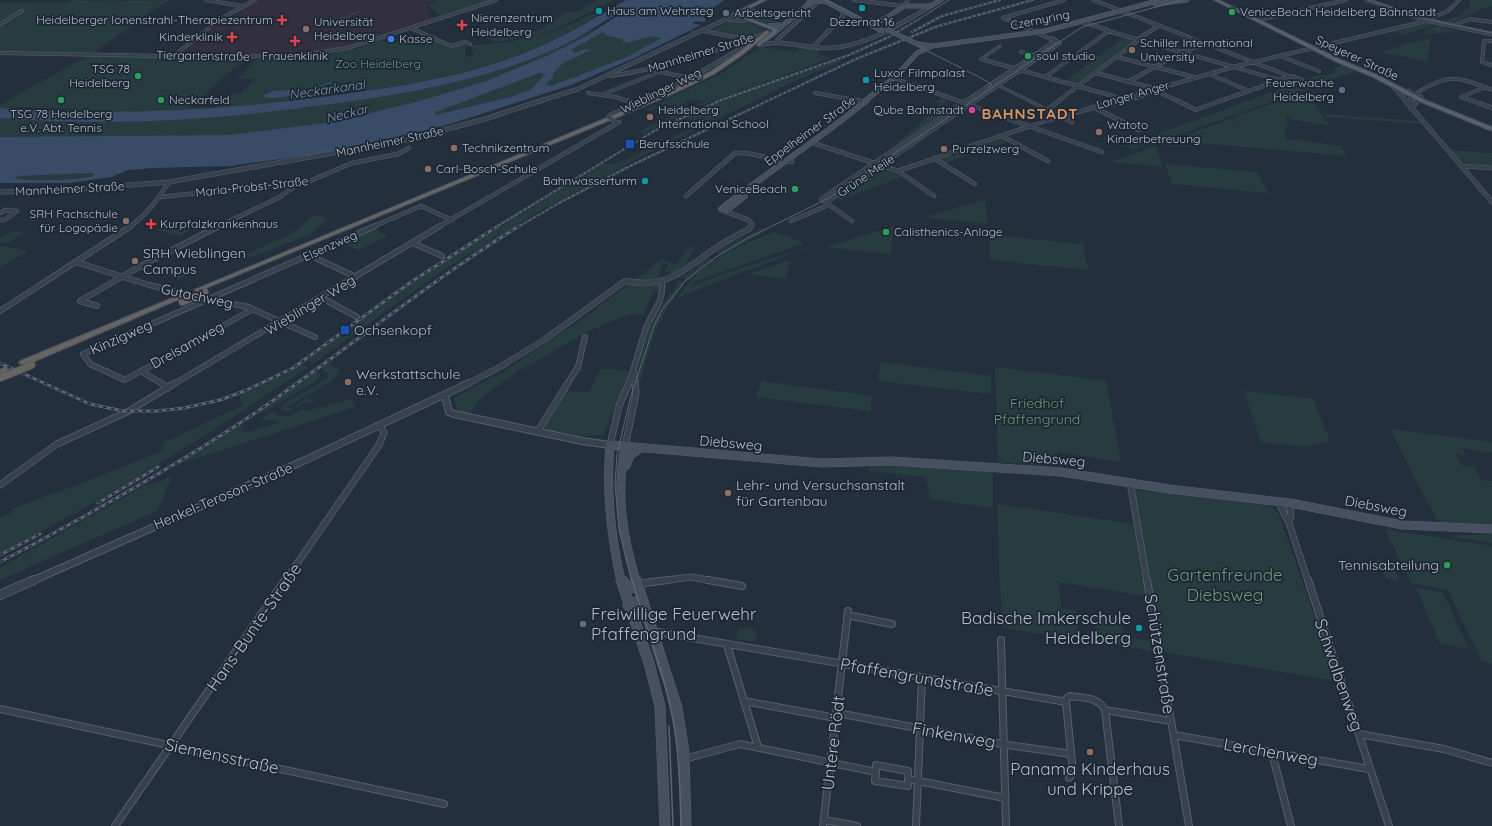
<svg xmlns="http://www.w3.org/2000/svg" width="1492" height="826" viewBox="0 0 1492 826" font-family="Quicksand,sans-serif">
	<rect width="100%" height="100%" fill="#242f3e"/>
	<path fill="#32303f" d="M259 0H435L425 5 432 18 331 51 298 55 182 52 247 5Z"/>
	<path fill="#263c3f" fill-rule="evenodd" d="M71 0H92L77 1 169 0 93 53 86 55 0 52V3L69 2Z
		M438 0H494L440 15 428 5Z
		M596 0H614L556 29 539 35 495 42 484 36C500 31 495 36 508 37 520 38 535 32 546 28L544 27 567 12H577Z
		M1471 0H1492V6L1473 12 1477 13 1467 15H1472L1450 23 1444 22 1456 16H1465L1457 15 1469 8Z
		M750 11 785 16 772 26 744 15Z
		M592 14 598 15C578 27 558 39 536 48 464 78 384 89 308 99 205 112 103 116 0 108V105L87 56 253 59 249 62 236 66 208 91 210 92 199 99 205 100 199 105H193L189 108 218 107 220 102 217 101 228 99 233 93 240 94 255 79H237L257 59C288 58 319 56 350 50 361 49 371 43 382 40L390 44 418 35 450 46 466 45 465 57 474 55 470 45C516 43 552 36 592 14ZM3 106 94 111V112L32 110Z
		M614 18 677 31 627 57 551 86 403 123 0 152V118C110 127 219 119 327 104 418 92 512 77 592 30H596Z
		M732 20 744 21 764 28V30L753 37 711 31Z
		M1429 22 1437 25 1403 35 1390 31Z
		M1441 24 1444 25 1443 28 1456 31 1429 34 1420 33Z
		M1124 37 1136 41 1079 85 1065 81Z
		M1431 39 1427 61 1381 52 1406 44Z
		M754 40H756L725 63 701 77 635 105 697 76Z
		M760 47 796 52 801 47 819 49 818 54 831 58 697 107 644 134 640 131 706 101 691 100 678 107 665 104 652 110 642 111 719 75Z
		M838 60 842 61 795 81 650 152 531 216 441 272 314 363 307 360 440 264 602 164 618 163 701 124 684 117 731 97Z
		M1344 65 1359 70 1317 85 1303 80 1317 75H1328L1335 72V68Z
		M1291 85 1305 90 1155 143 1132 149 1127 145Z
		M1304 92H1306L1330 126 1290 119V117L1286 116 1288 125H1286V130H1284L1287 139 1341 146 1347 156 1177 141 1174 139 1230 119 1235 122 1234 117Z
		M942 98 945 99V103L941 108 938 117 898 143H896L916 127 928 116 931 109 928 108 934 109 939 103 933 101H939Z
		M961 107H964L884 162 881 160Z
		M1324 114 1420 121 1422 124 1326 117Z
		M1004 138 1010 141 945 163 940 160Z
		M1153 147H1156L1163 167 1111 162Z
		M1450 150 1492 153V167L1462 164Z
		M1165 164 1257 172 1268 193 1172 184Z
		M879 168 902 177 840 200 836 197Z
		M92 173 94 175C86 180 24 182 15 178L19 176Z
		M985 200 987 224 925 217Z
		M316 215 330 218 309 235 250 258 241 256 289 235Z
		M171 221 196 225 181 236 156 230Z
		M894 226 890 254 826 247Z
		M375 228 387 236 359 250 341 243Z
		M762 228 768 230 721 255 716 252Z
		M11 231 24 232 8 243H0V238Z
		M775 232 805 243 696 281 692 286 723 274 811 246 677 298C686 287 695 275 706 266 726 251 752 240 775 232Z
		M990 235 1083 244 1088 270 990 260Z
		M0 246 28 251 0 268Z
		M691 246 695 248 685 265 669 280H666L671 272H664L668 265 663 264 656 281 660 283 658 291 653 293 644 314H630L591 330 523 368 483 396 469 414 457 410 454 398 503 372 584 318 662 259 665 260V262L676 264Z
		M708 258 714 260 690 280 682 278Z
		M787 261 790 262 785 279 748 274Z
		M176 268 191 272 180 279 166 275Z
		M678 280 685 284C657 315 648 352 638 391 633 353 654 312 678 284Z
		M341 352 328 363 340 370 334 380 286 407 293 409 305 399 314 400C311 402 308 402 304 403 296 406 292 413 282 411L281 408 286 403 326 379 329 375 321 367Z
		M880 362 991 376V394L878 381Z
		M301 364 308 367C209 435 107 498 0 553V518L10 514 13 508 88 481 164 450 163 443 243 405 239 396 275 379Z
		M995 367 1106 381 1121 462 1057 452 1056 466 998 462Z
		M601 368 629 371 604 435 580 436 544 429 567 391 589 392Z
		M315 371 321 374 318 380 262 413 259 412Z
		M761 381 872 396 870 411 756 397Z
		M1244 391 1313 399 1330 441 1307 447 1261 442Z
		M351 399 355 407 174 466 240 424 244 433 281 422 260 419 274 410V413C285 419 293 416 302 409L305 410 304 412Z
		M1390 429 1492 442V453L1462 448 1466 455 1454 454 1461 465 1475 468 1481 480 1492 481V525L1441 524 1438 522Z
		M874 464 993 469V508L930 499 926 477 868 471 871 465Z
		M172 477 157 511 0 580V567L120 500 144 486Z
		M1137 490 1270 506 1278 512 1337 681 1163 652 1133 494Z
		M998 504 1133 524 1146 596 1059 582 1061 608 1076 611 1080 640 1003 628 999 572Z
		M1385 529 1492 546V664L1482 662 1448 590 1411 583Z
		M1492 534V543L1444 536Z
		M1377 560 1391 562 1400 581 1386 579Z
		M1416 588 1443 592 1469 649 1440 644Z
		M1094 613 1121 618 1123 636 1150 641 1152 651 1096 641Z
		M739 627 757 630 755 642 736 639Z"/>
	<path fill="#394c67" fill-rule="evenodd" d="M626 0H724L703 15 706 20 704 22 696 21 677 31 692 23 701 25 632 59 571 85 450 124 403 136 316 154 230 166 153 168 128 170 111 177 69 183H0V137L230 135 334 122 416 102 484 82 551 54 588 35 625 11C608 17 592 30 575 39 554 51 530 60 506 68 447 87 385 97 323 105 216 120 108 127 0 118V108C111 116 220 111 330 96 399 87 470 76 534 49 566 36 596 17 626 0ZM603 32 607 36 623 39V42L627 43 652 36 661 38 627 57 551 86 546 84 553 77 554 72 563 63 591 50 585 49 575 53 571 50ZM539 73 545 74 531 90 513 96 435 115V112L444 109ZM92 173 94 175 93 176C82 180 24 182 15 178L19 176Z
		M291 90 308 91C299 95 269 101 262 96L274 91Z
		M1155 92 1158 94 1102 110 1099 109Z"/>
	<g fill="none" stroke-linecap="round" stroke-linejoin="round">
		<path stroke="#394c67" stroke-width="1" d="M333 19 348 17 349 15 359 12
			M690 31H695
			M308 91 332 82"/>
		<g stroke="#565f6c" stroke-width="3">
			<path id="pedestrian-far1" d="M981 59 1000 46
				M997 85 1030 101"/>
		</g>
		<g stroke="#565f6c" stroke-width="3.5">
			<path id="pedestrian" d="M1028 100 1047 110
				M1030 126 1061 117"/>
		</g>
		<g stroke="#565f6c" stroke-width="4">
			<path id="minor-far4" d="M206 0 242 6
				M854 0 904 6 908 0
				M1093 0 1289 76
				M746 10 797 17
				M1003 18 1064 0
				M1257 20 1346 0
				M1082 22 1108 30
				M0 24 22 11H20
				M1454 25 1470 19 1492 22
				M411 28 451 46 465 42 470 44
				M1105 30 1279 80 1291 76 1302 80
				M704 31 750 40
				M1138 39 1158 26
				M1492 41H1484L1482 62 1492 65
				M779 42 777 40 817 3
				M1021 52 1036 56
				M0 53 221 57 302 55 348 48 496 0
				M173 56 224 17 255 0
				M1280 56 1319 71
				M1117 57 1194 77
				M981 59 1120 98
				M656 71 691 78
				M1096 73 1153 88
				M1209 74 1249 91
				M610 76C662 69 715 52 764 34
				M1045 77 1109 31
				M893 78 959 101
				M1278 81 1290 85 1302 80
				M1128 82 1181 52 1206 44
				M1152 89 1178 101
				M588 93 615 97 628 101
				M815 93 861 101
				M601 95 659 72
				M1418 99 1417 93C1449 72 1458 77 1492 90
				M644 101 697 74 738 50 750 41
				M966 101 1055 41 1003 18
				M975 101 1060 43 1052 38
				M1058 101 1139 40
				M1115 101 1233 67 1422 22 1448 11 1459 0
				M1220 101 1278 81
				M1473 101 1461 97 1486 87"/>
		</g>
		<g stroke="#565f6c" stroke-width="4.5">
			<path id="minor-far3" d="M625 100 636 104
				M855 100 865 102
				M956 100 1102 152
				M1060 100 1047 110 1072 122
				M1176 100 1196 110
				M1470 100 1492 108
				M1093 107 1139 130
				M1198 109 1223 100
				M609 117 610 115 646 100
				M1061 117 1119 100
				M1002 136 1048 161
				M813 143 898 171 934 196
				M935 159 975 184
				M1461 166 1492 168
				M898 171 1030 126
				M686 196 735 153H745L792 162
				M160 197 310 181 352 163 398 154 409 148
				M0 213 5 210 17 211 5 220H0
				M791 221 826 206 827 202 976 100
				M852 221 821 199 967 100
				M129 227C147 215 157 200 169 182
				M217 227 280 197 300 182
				M372 227 421 206 452 220
				M438 227 619 122"/>
		</g>
		<g stroke="#565f6c" stroke-width="6">
			<path id="minor-far2" d="M413 243 442 256
				M309 255 356 277
				M76 262 149 285 196 296
				M322 298 357 317
				M208 299 248 307 315 337
				M80 301 137 268 219 226
				M80 301 97 306
				M253 309 125 380 90 364 83 354 375 226
				M0 311 131 226
				M141 371 162 384
				M634 372 635 384
				M174 384 440 226
				M567 384 578 367 585 337
				M628 384C636 366 639 347 646 328 652 312 664 302 662 283"/>
		</g>
		<g stroke="#565f6c" stroke-width="7">
			<path id="minor-far1" d="M161 383 168 388
				M538 431 568 383
				M610 445 619 406 629 383
				M625 446 636 394 635 383
				M1130 482 1147 581
				M0 485 57 444 129 411 175 383
				M1279 503 1289 523 1308 581
				M1289 523 1291 515 1290 503
				M285 581 379 445 384 433 380 425
				M660 581 691 577 713 581"/>
		</g>
		<g stroke="#565f6c" stroke-width="8">
			<path id="minor" d="M708 580 742 586
				M1147 580 1189 826
				M1308 580 1389 826
				M638 586 644 583 668 580
				M847 615 892 624
				M654 633 658 632 1066 702V699L1070 696C1083 698 1099 697 1105 710L1171 721
				M1001 640 1006 826
				M727 645 758 747
				M744 701 836 718
				M1066 702 1073 773 1069 778
				M0 709 444 804
				M1105 710 1119 826
				M837 713 1008 745 1071 754
				M1359 734 1444 749 1492 763
				M1174 735 1369 769
				M1272 753 1291 826
				M684 759 740 744 876 772 875 781 908 786V779L1005 798
				M876 772V765L908 771V779
				M824 820 857 826
				M115 826 285 580
				M823 826 848 611
				M916 826 922 678"/>
		</g>
		<g stroke="#565f6c" stroke-width="4.5">
			<path id="tertiary-far4" d="M1367 0 1421 19 1492 34
				M730 20H745
				M759 45C782 39 803 48 826 48 864 48 896 26 928 8
				M813 47 842 17 845 11
				M1390 83 1406 101
				M1409 91 1412 94 1410 101
				M540 101 578 89 741 12
				M1417 101 1421 97"/>
		</g>
		<g stroke="#565f6c" stroke-width="5">
			<path id="tertiary-far3" d="M1405 100 1492 202
				M1411 100V108
				M1411 108 1418 100
				M0 192 63 190 169 182 406 140 485 119 543 100
				M722 210 748 220 752 224 750 227"/>
		</g>
		<g stroke="#565f6c" stroke-width="6">
			<path id="tertiary-far2" d="M467 384 500 367 544 340 625 281C666 289 683 271 714 249 725 242 737 235 749 229L751 226"/>
		</g>
		<g stroke="#565f6c" stroke-width="8">
			<path id="tertiary-far1" d="M445 396 449 412 454 414 582 441 610 445
				M32 581 301 462 469 383"/>
		</g>
		<g stroke="#565f6c" stroke-width="10">
			<path id="tertiary" d="M0 595 34 580"/>
		</g>
		<g stroke="#565f6c" stroke-width="5">
			<path id="secondary-far3" d="M809 2 825 1 882 31
				M1155 4 1187 0
				M927 8 941 0
				M870 21 883 20 904 6H931
				M769 26 779 25
				M774 33 812 1
				M917 44 932 46 1045 31 1161 0
				M865 101 896 76 917 53 932 46"/>
		</g>
		<g stroke="#565f6c" stroke-width="6">
			<path id="secondary-far2" d="M721 209C769 171 820 139 867 100
				M726 211 745 196"/>
		</g>
		<g stroke="#565f6c" stroke-width="9">
			<path id="secondary-far1" d="M625 446C616 495 622 534 636 581
				M626 466 630 455 641 448
				M621 581C611 537 606 491 610 445L822 463 892 461 1061 472 1169 489 1290 503 1403 525 1492 529"/>
		</g>
		<g stroke="#565f6c" stroke-width="11">
			<path id="secondary" d="M621 580 649 663 660 706 665 826
				M636 580 677 708 684 752 686 826
				M623 581 628 588 638 586
				M628 605 643 600"/>
		</g>
		<g stroke="#414a57" stroke-width="2">
			<path id="primary" d="M761 0H766L738 14 777 29 776 34 759 46 757 45V44L772 32 773 30 732 14Z
				M1214 0H1219L1341 60 1377 75 1425 100 1492 127V131L1421 102 1373 77 1337 62Z"/>
		</g>
		<g stroke="#434c59" stroke-width="2">
			<path id="trunk" d="M766 31 770 32 742 55 714 74 668 96 199 291 197 292 194 290 664 94 710 72 738 53Z
				M182 294 184 295 185 296 184 297 26 365H23L19 363 20 361Z
				M5 367 9 370 0 376V370Z"/>
		</g>
		<use href="#pedestrian-far1" stroke="#38414e" stroke-width="2"/>
		<use href="#pedestrian" stroke="#38414e" stroke-width="2.5"/>
		<use href="#minor-far4" stroke="#38414e" stroke-width="3"/>
		<use href="#minor-far3" stroke="#38414e" stroke-width="3.5"/>
		<use href="#minor-far2" stroke="#38414e" stroke-width="4.5"/>
		<use href="#minor-far1" stroke="#38414e" stroke-width="5.5"/>
		<use href="#minor" stroke="#38414e" stroke-width="6"/>
		<use href="#tertiary-far4" stroke="#38414e" stroke-width="3.5"/>
		<use href="#tertiary-far3" stroke="#38414e" stroke-width="4"/>
		<use href="#tertiary-far2" stroke="#38414e" stroke-width="5"/>
		<use href="#tertiary-far1" stroke="#38414e" stroke-width="6"/>
		<use href="#tertiary" stroke="#38414e" stroke-width="8"/>
		<use href="#secondary-far3" stroke="#465061" stroke-width="4"/>
		<use href="#secondary-far2" stroke="#465061" stroke-width="5"/>
		<use href="#secondary-far1" stroke="#465061" stroke-width="8"/>
		<use href="#secondary" stroke="#465061" stroke-width="10"/>
		<use href="#primary" fill="#56606e" fill-rule="evenodd"/>
		<use href="#trunk" fill="#656462" fill-rule="evenodd"/>
		<path stroke="#5a6575" stroke-width="1" d="M826 0 983 79 991 84 989 88
			M1368 0 1425 19 1492 33
			M919 19 949 0
			M632 581 619 530 615 484 617 455 630 399 654 326 662 310 685 281 716 257 748 238 827 199 1082 27 1182 0"/>
		<path stroke="#5a6575" stroke-width="1.5" d="M632 580C647 630 667 680 675 732 680 763 680 795 681 826
			M669 726 673 826"/>
		<g stroke="#5a6575" stroke-width="2">
			<path id="rail-far1" d="M912 32 942 16 1000 0
				M496 227 654 131 721 100 849 55 889 37 919 19
				M518 227 559 203 630 166 856 59 938 26 1033 0"/>
		</g>
		<g stroke="#5a6575" stroke-width="3">
			<path id="rail" d="M0 363 90 404 123 411H157L184 408 220 400 247 390 293 368 411 282 498 226
				M98 503 158 467
				M0 555 40 534
				M0 562C87 516 173 468 255 413 344 352 427 283 519 226"/>
		</g>
		<use href="#rail-far1" stroke="#1d2633" stroke-width="1" stroke-dasharray="2.5" stroke-linecap="butt"/>
		<use href="#rail" stroke="#1d2633" stroke-width="1.5" stroke-dasharray="4" stroke-linecap="butt"/>
		<g stroke="#565f6c" stroke-width="4.5" stroke-linecap="butt">
			<path id="minor-bridge" d="M609 117 615 122"/>
		</g>
		<g stroke="#565f6c" stroke-width="5" stroke-linecap="butt">
			<path id="secondary-bridge" d="M886 29 917 44"/>
		</g>
		<g stroke="#434c59" stroke-width="8" stroke-linecap="butt">
			<path id="trunk-bridge" d="M182 302 205 292
				M0 378 32 365"/>
		</g>
		<use href="#minor-bridge" stroke="#38414e" stroke-width="3.5"/>
		<use href="#secondary-bridge" stroke="#465061" stroke-width="4"/>
		<use href="#trunk-bridge" stroke="#656462" stroke-width="7"/>
	</g>
	<g fill="#0f9aa8" stroke="#1d2633" stroke-width="1.5">
		<circle cx="862" cy="8" r="4"/>
		<circle cx="599" cy="11" r="4"/>
		<circle cx="866" cy="80" r="4"/>
		<circle cx="645" cy="181" r="4"/>
		<circle cx="1139" cy="628" r="4"/>
	</g>
	<g fill="#2e9e5b" stroke="#1d2633" stroke-width="1.5">
		<circle cx="1232" cy="12" r="4"/>
		<circle cx="1028" cy="56" r="4"/>
		<circle cx="138" cy="76" r="4"/>
		<circle cx="61" cy="100" r="4"/>
		<circle cx="161" cy="100" r="4"/>
		<circle cx="795" cy="189" r="4"/>
		<circle cx="886" cy="232" r="4"/>
		<circle cx="1447" cy="565" r="4"/>
	</g>
	<g fill="#5c6f8a" stroke="#1d2633" stroke-width="1.5">
		<circle cx="726" cy="13" r="4"/>
		<circle cx="1342" cy="90" r="4"/>
		<circle cx="583" cy="624" r="4"/>
	</g>
	<g fill="#e0444e" stroke="#1d2633" stroke-width="1.5">
		<path d="M280 14h4v4h4v4h-4v4h-4v-4h-4v-4h4z"/>
		<path d="M460 19h4v4h4v4h-4v4h-4v-4h-4v-4h4z"/>
		<path d="M230 31h4v4h4v4h-4v4h-4v-4h-4v-4h4z"/>
		<path d="M293 35h4v4h4v4h-4v4h-4v-4h-4v-4h4z"/>
		<path d="M149 218h4v4h4v4h-4v4h-4v-4h-4v-4h4z"/>
	</g>
	<g fill="#8d6e63" stroke="#1d2633" stroke-width="1.5">
		<circle cx="306" cy="29" r="4"/>
		<circle cx="1132" cy="50" r="4"/>
		<circle cx="650" cy="117" r="4"/>
		<circle cx="1099" cy="132" r="4"/>
		<circle cx="454" cy="148" r="4"/>
		<circle cx="944" cy="149" r="4"/>
		<circle cx="428" cy="169" r="4"/>
		<circle cx="126" cy="221" r="4"/>
		<circle cx="135" cy="261" r="4"/>
		<circle cx="348" cy="382" r="4"/>
		<circle cx="728" cy="493" r="4"/>
		<circle cx="1090" cy="752" r="4"/>
	</g>
	<circle fill="#3f7fe0" stroke="#1d2633" stroke-width="1.5" cx="391" cy="39" r="4"/>
	<circle fill="#d1479c" stroke="#1d2633" stroke-width="1.5" cx="972" cy="110" r="4"/>
	<g fill="#1a4fb4" stroke="#1d2633" stroke-width="1.5">
		<rect x="625" y="139" width="10" height="10" rx="2"/>
		<rect x="340" y="325" width="10" height="10" rx="2"/>
	</g>
	<g text-anchor="middle" stroke-width="3.5" stroke-linejoin="round" paint-order="stroke">
		<g font-size="12" fill="#b4bcc9" stroke="#1d2633" text-anchor="start">
			<text x="607" y="15">Haus am Wehrsteg</text>
			<text x="1240" y="16">VeniceBeach Heidelberg Bahnstadt</text>
			<text x="734" y="17">Arbeitsgericht</text>
			<text x="471" y="22">Nierenzentrum<tspan x="471" dy="14">Heidelberg</tspan></text>
			<text x="273" y="24" text-anchor="end">Heidelberger Ionenstrahl-Therapiezentrum</text>
			<text x="314" y="26">Universität<tspan x="314" dy="14">Heidelberg</tspan></text>
			<text x="862" y="26" text-anchor="middle">Dezernat 16</text>
			<text x="223" y="41" text-anchor="end">Kinderklinik</text>
			<text x="399" y="43">Kasse</text>
			<text x="1140" y="47">Schiller International<tspan x="1140" dy="14">University</tspan></text>
			<text x="295" y="60" text-anchor="middle">Frauenklinik</text>
			<text x="1036" y="60">soul studio</text>
			<text x="130" y="73" text-anchor="end">TSG 78<tspan x="130" dy="14">Heidelberg</tspan></text>
			<text x="874" y="77">Luxor Filmpalast<tspan x="874" dy="14">Heidelberg</tspan></text>
			<text x="1334" y="87" text-anchor="end">Feuerwache<tspan x="1334" dy="14">Heidelberg</tspan></text>
			<text x="169" y="104">Neckarfeld</text>
			<text x="658" y="114">Heidelberg<tspan x="658" dy="14">International School</tspan></text>
			<text x="964" y="114" text-anchor="end">Qube Bahnstadt</text>
			<text x="61" y="118" text-anchor="middle">TSG 78 Heidelberg<tspan x="61" dy="14">e.V. Abt. Tennis</tspan></text>
			<text x="1107" y="129">Watoto<tspan x="1107" dy="14">Kinderbetreuung</tspan></text>
			<text x="639" y="148">Berufsschule</text>
			<text x="462" y="152">Technikzentrum</text>
			<text x="952" y="153">Purzelzwerg</text>
			<text x="436" y="173">Carl-Bosch-Schule</text>
			<text x="637" y="185" text-anchor="end">Bahnwasserturm</text>
			<text x="787" y="193" text-anchor="end">VeniceBeach</text>
			<text x="118" y="218" text-anchor="end">SRH Fachschule<tspan x="118" dy="14">für Logopädie</tspan></text>
			<text x="160" y="228">Kurpfalzkrankenhaus</text>
			<text x="894" y="236">Calisthenics-Anlage</text>
		</g>
		<g font-size="12" fill="#b4bcc9" stroke="#1d2633">
			<text transform="translate(1040 20) rotate(-11)" y="4">Czernyring</text>
			<text transform="translate(701 53) rotate(-17)" y="4">Mannheimer Straße</text>
			<text transform="translate(203 56) rotate(1)" y="4">Tiergartenstraße</text>
			<text transform="translate(1357 58) rotate(25)" y="4">Speyerer Straße</text>
			<text transform="translate(661 91) rotate(-26)" y="4">Wieblinger Weg</text>
			<text transform="translate(1133 95) rotate(-16)" y="4">Langer Anger</text>
			<text transform="translate(810 131) rotate(-36)" y="4">Eppelheimer Straße</text>
			<text transform="translate(390 142) rotate(-12)" y="4">Mannheimer Straße</text>
			<text transform="translate(866 176) rotate(-34)" y="4">Grüne Meile</text>
			<text transform="translate(252 187) rotate(-6)" y="4">Maria-Probst-Straße</text>
			<text transform="translate(70 189) rotate(-3)" y="4">Mannheimer Straße</text>
			<text transform="translate(330 246) rotate(-24)" y="4">Elsenzweg</text>
		</g>
		<g font-size="12" fill="#6b9a76" stroke="#1d2633">
			<text x="378" y="68">Zoo Heidelberg</text>
		</g>
		<g font-size="13" font-style="italic" fill="#7c92b1" stroke="#1d2633">
			<text transform="translate(327 89) rotate(-8)" y="5">Neckarkanal</text>
			<text transform="translate(347 113) rotate(-14)" y="5">Neckar</text>
		</g>
		<g font-size="14" fill="#b4bcc9" stroke="#1d2633" text-anchor="start">
			<text x="143" y="258">SRH Wieblingen<tspan x="143" dy="16">Campus</tspan></text>
			<text x="354" y="335">Ochsenkopf</text>
			<text x="356" y="379">Werkstattschule<tspan x="356" dy="16">e.V.</tspan></text>
			<text x="736" y="490">Lehr- und Versuchsanstalt<tspan x="736" dy="16">für Gartenbau</tspan></text>
			<text x="1439" y="570" text-anchor="end">Tennisabteilung</text>
		</g>
		<g font-size="14" fill="#b4bcc9" stroke="#1d2633">
			<text transform="translate(197 296) rotate(12)" y="5">Gutachweg</text>
			<text transform="translate(310 305) rotate(-31)" y="5">Wieblinger Weg</text>
			<text transform="translate(121 337) rotate(-24)" y="5">Kinzigweg</text>
			<text transform="translate(187 345) rotate(-29)" y="5">Dreisamweg</text>
			<text transform="translate(731 443) rotate(5)" y="5">Diebsweg</text>
			<text transform="translate(1054 459) rotate(5)" y="5">Diebsweg</text>
			<text transform="translate(223 496) rotate(-23)" y="5">Henkel-Teroson-Straße</text>
			<text transform="translate(1376 506) rotate(11)" y="5">Diebsweg</text>
		</g>
		<g font-size="14" fill="#6b9a76" stroke="#1d2633">
			<text x="1037" y="408">Friedhof<tspan x="1037" dy="16">Pfaffengrund</tspan></text>
		</g>
		<g font-size="15" font-weight="bold" letter-spacing="1" fill="#d59563" stroke="#1d2633">
			<text x="1030" y="119">BAHNSTADT</text>
		</g>
		<g font-size="17" fill="#6b9a76" stroke="#1d2633">
			<text x="1225" y="581">Gartenfreunde<tspan x="1225" dy="20">Diebsweg</tspan></text>
		</g>
		<g font-size="17" fill="#b4bcc9" stroke="#1d2633" text-anchor="start">
			<text x="591" y="620">Freiwillige Feuerwehr<tspan x="591" dy="20">Pfaffengrund</tspan></text>
			<text x="1131" y="624" text-anchor="end">Badische Imkerschule<tspan x="1131" dy="20">Heidelberg</tspan></text>
			<text x="1090" y="775" text-anchor="middle">Panama Kinderhaus<tspan x="1090" dy="20">und Krippe</tspan></text>
		</g>
		<g font-size="17" fill="#b4bcc9" stroke="#1d2633">
			<text transform="translate(254 627) rotate(-55)" y="6">Hans-Bunte-Straße</text>
			<text transform="translate(1160 654) rotate(81)" y="6">Schützenstraße</text>
			<text transform="translate(1339 675) rotate(71)" y="6">Schwalbenweg</text>
			<text transform="translate(917 677) rotate(10)" y="6">Pfaffengrundstraße</text>
			<text transform="translate(954 735) rotate(10)" y="6">Finkenweg</text>
			<text transform="translate(833 743) rotate(-83)" y="6">Untere Rödt</text>
			<text transform="translate(1271 752) rotate(10)" y="6">Lerchenweg</text>
			<text transform="translate(222 756) rotate(12)" y="6">Siemensstraße</text>
		</g>
	</g>
</svg>
